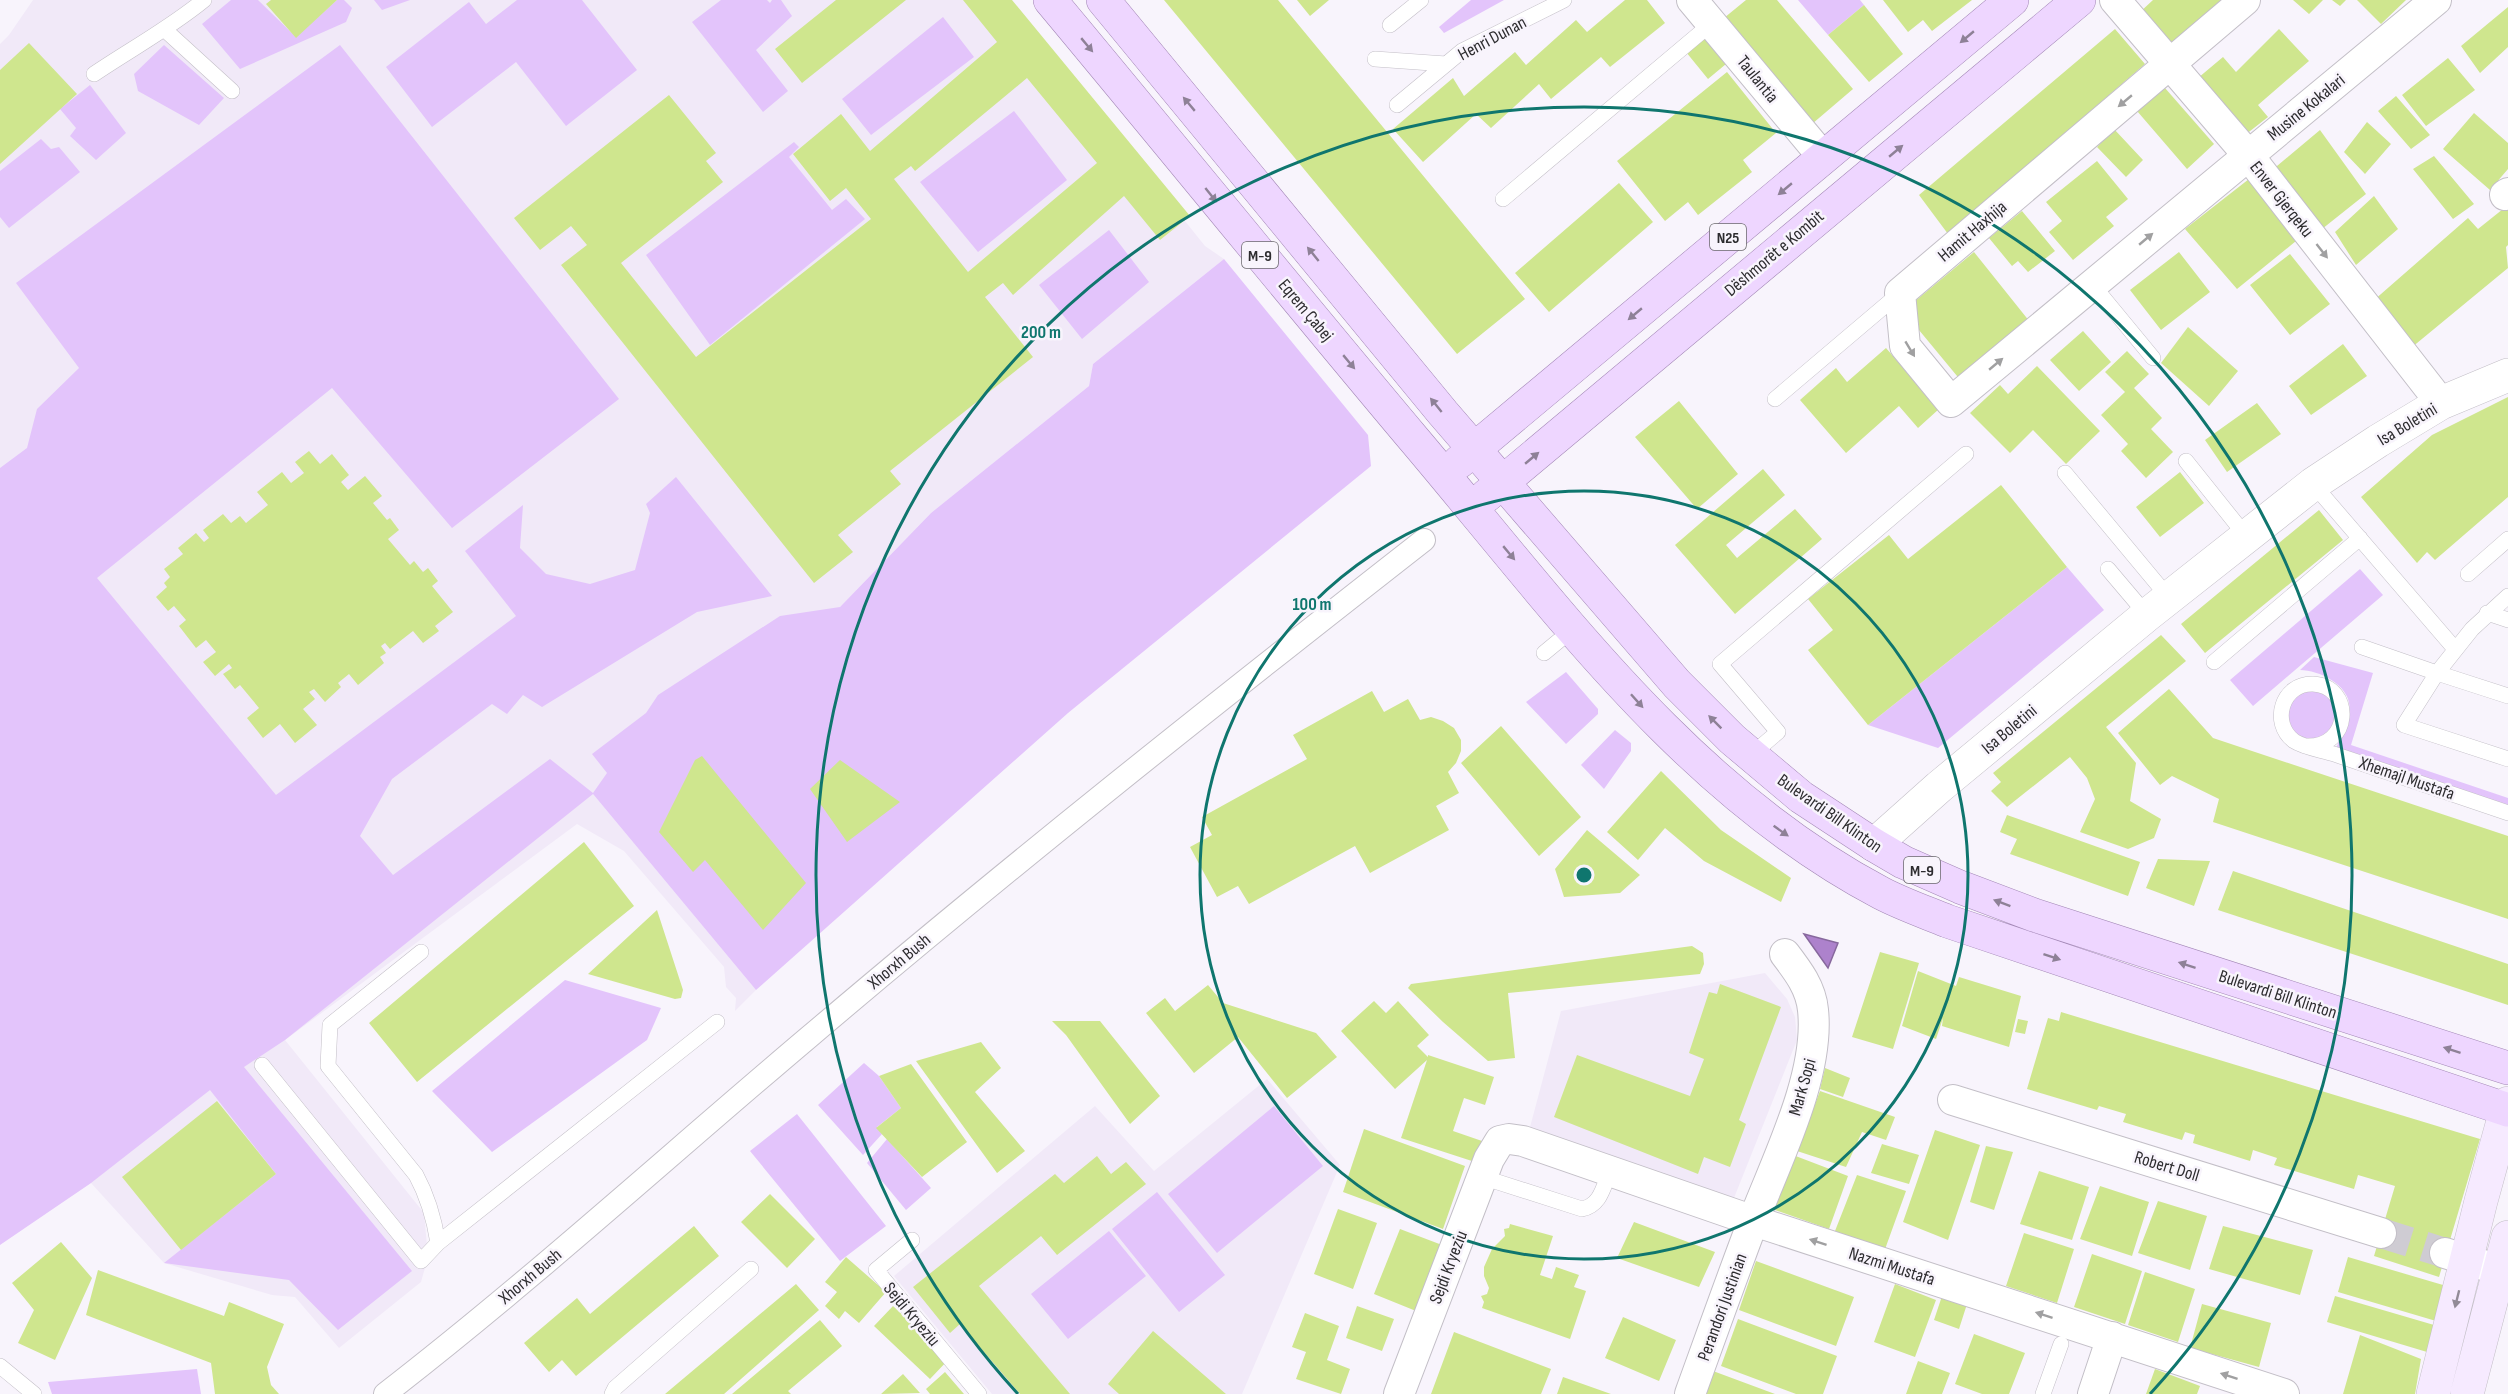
<svg xmlns="http://www.w3.org/2000/svg" width="2508" height="1394" viewBox="0 0 2508 1394" font-family="'Sofia Sans Condensed',sans-serif">
	<rect width="100%" height="100%" fill="#f8f4fc"/>
	<path fill="#f1e9f8" d="M33 0H1008L1205 246 1224 259 1093 364 1089 386 931 513 840 607 593 794 756 990 735 1011 736 998 726 987 724 967 624 851 577 824 285 1040 424 1213 428 1257 421 1282 339 1348 295 1297 272 1295 164 1263 91 1183 0 1244V44L9 35Z
		M1765 973 1787 999 1795 1017 1797 1040 1730 1208 1529 1131 1561 1011Z
		M1267 1079 1340 1165 1242 1394H992L894 1276 1095 1106 1154 1171Z"/>
	<path fill="#e3c4fb" d="M231 0H258L296 37 337 0H344L352 8 346 22 240 69 202 24Z
		M374 0H410L382 10Z
		M517 0H582L637 70 566 126 516 62 432 127 386 67 469 2 486 24Z
		M721 0H767L770 3 772 0H781L792 16 756 50 788 91 763 112 692 22Z
		M1471 0H1504L1444 33 1439 27Z
		M1798 0H1860L1864 5 1828 35Z
		M943 17 974 57 871 135 842 99Z
		M164 45 224 98 199 125 138 91 134 74Z
		M340 45 619 399 452 528 332 388 97 578 276 795 516 616 465 551 523 505 520 548 546 574 590 584 635 570 650 513 646 504 676 477 772 596 697 612 542 707 523 695 507 714 492 704 392 779 360 836 393 875 550 759 593 793 607 773 592 754 646 713 658 695 780 616 840 607 931 513 1089 386 1093 364 1224 259 1368 435 1371 466 1068 713 756 990 593 794 285 1040 244 1067 412 1271 338 1330 289 1280 164 1263 276 1174 210 1090 91 1183 0 1245V468L27 448 37 409 79 368 16 283Z
		M90 85 126 133 96 160 70 136 76 128 60 109Z
		M1014 111 1067 180 978 252 920 182Z
		M41 139 51 149 59 147 80 172 9 228 0 217V171Z
		M794 142 799 147 789 157 832 210 846 199 865 219 710 345 646 255Z
		M1109 230 1149 282 1082 339 1039 285Z
		M2067 567 2104 610 1938 748 1868 725Z
		M2360 569 2383 595 2253 706 2230 680Z
		M2314 657 2373 673 2351 745 2508 798V813L2334 754C2339 740 2346 726 2349 712 2354 687 2320 670 2300 670Z
		M1566 672 1598 709V714L1566 744 1526 702Z
		M2288 715a24 24 0 1 1 48 0a24 24 0 1 1-48 0Z
		M1615 730 1631 743V751L1604 789 1581 765Z
		M565 980 661 1008 647 1040 492 1152 432 1091Z
		M864 1063 879 1076 901 1108 877 1127 882 1134 863 1155 818 1105Z
		M1274 1106 1323 1166 1217 1253 1168 1194Z
		M797 1114 886 1226 840 1261 750 1151Z
		M887 1139 931 1188 906 1210 867 1163Z
		M1157 1192 1225 1275 1179 1312 1112 1229Z
		M1109 1231 1146 1276 1068 1339 1031 1294Z
		M197 1369 201 1394H52L48 1382Z"/>
	<path fill="#ad82cc" stroke="#87689d" stroke-width="1.5" d="M1804 934 1838 943 1828 968Z"/>
	<path fill="#cfe68e" fill-rule="evenodd" d="M271 0H337L296 38 266 4Z
		M836 0H906L802 83 775 49Z
		M963 0H1012L1190 216 1160 240 1124 196 1013 295 1003 283 985 297 1033 357 890 471 901 484 838 535 853 552 814 583 561 265 587 245 571 226 540 250 514 218 669 95 716 153 706 161 723 182 621 263 696 357 871 219 846 188 830 201 793 154 841 114 870 151 997 42ZM1027 78 1097 163 968 272 894 179 911 166 915 171Z
		M1164 0H1278L1525 299 1457 354Z
		M1297 0H1329L1310 16Z
		M1625 0H1647L1665 23 1610 67 1601 57 1551 99 1539 84 1491 128 1476 114 1423 162 1393 129 1453 78 1464 96 1515 52 1526 65 1576 20 1587 32Z
		M1746 0H1777L1853 89 1812 124 1724 18Z
		M1883 0H1972L1932 31 1923 20 1908 32Z
		M2153 0H2228L2171 48 2139 13Z
		M2293 0H2323L2309 14Z
		M2332 0H2346L2340 6Z
		M2357 0H2406L2381 24Z
		M1864 5 1903 54 1869 82 1828 35Z
		M2508 7V47L2480 73 2461 46Z
		M2115 29 2145 64 1948 234 1919 195Z
		M2279 29 2309 61 2258 105 2268 117 2245 135 2198 78 2223 57 2236 72Z
		M1704 36 1726 64 1708 79 1686 52Z
		M29 43 77 94 0 164V70Z
		M2448 58 2475 90 2426 126 2402 95Z
		M1727 72 1776 133 1743 160 1752 172 1698 215 1688 202 1665 221 1617 161Z
		M2158 80 2214 144 2187 169 2131 104Z
		M2396 96 2430 135 2411 149 2378 111Z
		M2474 113 2508 143V169L2490 190 2443 149Z
		M2367 122 2391 144 2365 174 2344 152Z
		M2114 129 2143 160 2126 177 2097 147Z
		M2320 130 2366 194 2317 233 2271 171Z
		M2434 156 2474 204 2453 219 2413 169Z
		M2097 161 2128 199 2106 217 2114 226 2073 260 2049 232 2062 221 2046 202Z
		M2249 179 2296 241 2237 289 2185 229Z
		M1619 183 1653 222 1549 312 1515 273Z
		M2374 196 2398 229 2356 265 2335 232Z
		M2508 205V245L2506 247 2508 268 2411 348 2373 301 2468 218 2478 229Z
		M2022 211 2055 251 2028 272 2018 261 2012 266 1989 238Z
		M1974 252 2030 322 1962 382 1914 324V302Z
		M2179 252 2210 292 2161 330 2130 290Z
		M2290 254 2330 304 2290 335 2250 285Z
		M2188 327 2238 371 2209 406 2161 363Z
		M2083 331 2111 362 2079 391 2050 360Z
		M2343 344 2367 376 2311 415 2289 386Z
		M1886 348 1939 409 1918 428 1899 406 1846 453 1800 400 1836 368 1847 382Z
		M2127 351 2149 374 2134 388 2162 418 2151 429 2173 452 2146 478 2121 451 2128 444 2101 415 2125 392 2105 372Z
		M2037 366 2100 431 2066 464 2033 430 2010 453 1970 413 2000 385 2008 394Z
		M2508 397V497L2435 560 2427 552 2417 563 2361 497 2432 435Z
		M1679 401 1738 474 1697 509 1635 437Z
		M2257 403 2281 434 2227 472 2205 440Z
		M309 451 320 464 332 454 349 475 341 482 348 490 365 476 382 496 373 503 387 520 390 518 399 530 388 539 410 565 414 561 423 572 428 568 438 581 432 586 453 612 435 626 439 631 423 643 413 631 390 649 385 643 381 646 386 653 380 657 384 663 358 685 349 674 338 683 341 687 325 702 314 689 309 692 315 699 303 709 317 725 295 743 280 724 263 738 247 718 259 708 240 685 235 689 223 674 232 668 229 664 215 676 203 662 216 652 206 640 196 648 179 626 186 620 174 606 168 611 156 597 167 587 164 583 170 577 164 569 183 554 178 548 196 533 204 542 209 538 203 530 223 514 231 523 240 516 246 523 268 505 257 492 282 472 291 483 304 473 295 462Z
		M1763 469 1785 495 1726 545 1737 558 1795 509 1822 539 1735 614 1675 545Z
		M2180 472 2204 503 2160 537 2136 507Z
		M2001 485 2067 567 1868 725 1808 650 1833 630 1808 599 1889 535 1908 559Z
		M2319 510 2343 540 2205 653 2181 624Z
		M2161 635 2186 661 2106 727 2136 763 2130 801 2161 819 2154 838 2128 849 2080 832 2095 799 2087 778 2070 757 2007 807 1991 791 2001 782 1993 773Z
		M2169 689 2213 738 2508 836V919L2213 822 2219 799 2172 776 2160 785 2118 733Z
		M1372 691 1384 712 1408 699 1420 720 1431 717 1443 721 1454 728 1461 740V751L1456 763 1448 772 1459 793 1436 806 1449 830 1370 873 1355 846 1249 904 1238 886 1217 897 1190 847 1212 835 1202 817 1307 759 1293 735Z
		M1501 726 1581 817 1539 856 1461 763Z
		M702 756 806 883 763 930 705 860 693 872 659 832 695 760Z
		M840 760 900 802 847 842 810 789Z
		M1661 771 1721 830 1791 878 1781 902 1704 861 1665 828 1638 860 1607 832Z
		M2007 815 2140 862 2128 896 2010 854 2017 839 2000 832Z
		M1587 830 1640 875 1620 893 1564 897 1555 869Z
		M584 842 634 906 417 1082 369 1023Z
		M2158 859 2210 861 2194 906 2146 888Z
		M2233 871 2508 964V1005L2218 910Z
		M657 910 683 990 681 998 675 999 588 974Z
		M1692 946 1703 953 1704 964 1700 974 1508 993 1515 1058 1488 1061 1443 1022 1408 988 1411 984Z
		M1880 952 1919 963 1893 1049 1852 1037Z
		M1918 971 1956 986 1959 977 2021 996 2009 1047 1942 1026 1943 1018 1936 1039 1902 1026Z
		M1720 984 1781 1007 1739 1120 1746 1124 1730 1167 1704 1157 1698 1174 1554 1117 1577 1055 1690 1096 1704 1059 1689 1053 1709 992 1717 994Z
		M1208 985 1223 1003 1316 1033 1337 1057 1287 1098 1238 1037 1194 1073 1146 1013 1165 998 1175 1011Z
		M1374 1001 1386 1013 1398 1001 1429 1035 1417 1046 1428 1057V1055L1494 1077 1485 1105 1464 1098 1453 1131 1482 1141 1475 1162 1401 1138 1427 1060 1395 1089 1341 1031Z
		M2061 1012 2480 1139 2439 1277 2374 1256 2395 1186 2358 1175 2354 1189 2274 1165 2277 1158 2253 1150 2250 1161 2193 1143 2195 1135 2185 1132 2182 1140 2123 1122 2126 1114 2099 1106 2097 1110 2027 1089 2048 1018 2059 1021Z
		M2018 1019 2028 1021 2025 1034 2015 1032Z
		M1052 1021H1100L1160 1096 1130 1124 1066 1035Z
		M981 1042 1001 1068 975 1092 1025 1151 997 1173 916 1061Z
		M911 1064 967 1142 922 1177 876 1128 901 1108 879 1076Z
		M1825 1068 1850 1078 1843 1097 1820 1089Z
		M1820 1091 1895 1117 1886 1140 1862 1132 1846 1167 1797 1151Z
		M217 1101 276 1174 181 1250 122 1177Z
		M1364 1129 1465 1166 1443 1229 1343 1192Z
		M1935 1130 1980 1145 1948 1240 1903 1222Z
		M1882 1144 1919 1155 1909 1184 1871 1173Z
		M1986 1146 2013 1152 1994 1210 1970 1202Z
		M1793 1155 1848 1176 1829 1229 1772 1209Z
		M1097 1156 1111 1174 1126 1162 1146 1184 1057 1255 1041 1236 979 1286 1070 1394H1020L960 1324 950 1333 913 1287 1055 1174 1064 1183Z
		M2039 1171 2089 1187 2072 1240 2020 1224Z
		M1857 1175 1906 1191 1884 1252 1835 1231Z
		M2100 1186 2149 1202 2132 1256 2080 1239Z
		M770 1194 815 1239 787 1268 741 1222Z
		M2158 1201 2207 1216 2190 1270 2138 1253Z
		M1338 1209 1377 1223 1353 1289 1314 1274Z
		M1634 1222 1715 1252 1699 1287 1617 1258Z
		M1510 1224 1553 1236 1540 1275 1552 1279 1556 1267 1579 1275 1574 1287 1586 1291 1570 1339 1482 1308 1484 1302 1481 1296 1487 1294 1489 1288 1484 1276V1267L1492 1249 1505 1236 1504 1229 1509 1228Z
		M694 1226 719 1256 576 1376 562 1360 549 1372 524 1343 577 1298 590 1314Z
		M2223 1226 2313 1250 2300 1295 2209 1269Z
		M1400 1229 1442 1245 1416 1311 1374 1294Z
		M2024 1233 2074 1249 2057 1303 2006 1286Z
		M61 1242 92 1278 55 1360 18 1343 34 1310 12 1283Z
		M2092 1254 2142 1271 2125 1324 2074 1307Z
		M846 1257 886 1292 859 1323 845 1311 839 1319 825 1306 837 1292 825 1282Z
		M2348 1257 2443 1285 2436 1321 2338 1292Z
		M1756 1261 1854 1297 1836 1346 1739 1310Z
		M98 1270 224 1316 229 1302 284 1324 267 1367 271 1385 279 1394H215L211 1363 86 1315Z
		M2145 1272 2195 1289 2178 1342 2128 1325Z
		M796 1284 819 1310 724 1394H665Z
		M1895 1284 1936 1300 1915 1357 1874 1342Z
		M1942 1296 1967 1304 1959 1329 1934 1320Z
		M2335 1296 2434 1325 2427 1352 2327 1322Z
		M2202 1304 2271 1323 2259 1367 2190 1348Z
		M893 1306 949 1359 930 1379 874 1326Z
		M1357 1306 1394 1319 1382 1351 1346 1338Z
		M1305 1313 1339 1326 1327 1360 1350 1369 1341 1394 1296 1379 1306 1352 1292 1347Z
		M1623 1317 1676 1340 1659 1381 1605 1358Z
		M1738 1319 1837 1356 1823 1394H1796L1721 1366Z
		M820 1320 842 1346 788 1391 791 1394H732Z
		M1153 1331 1226 1394H1119L1108 1384Z
		M1454 1332 1551 1369 1541 1394H1431Z
		M1974 1334 2025 1353 2009 1394H1982L1955 1384Z
		M2360 1335 2421 1359 2415 1394H2343Z
		M1918 1361 1950 1373 1942 1394H1906Z
		M2155 1369 2200 1386 2197 1394H2146Z
		M1713 1371 1775 1394H1705Z
		M945 1372 964 1394H930L926 1389Z
		M903 1374 920 1393 881 1394Z
		M1563 1377 1611 1394H1557Z"/>
	<g fill="none" stroke-linecap="round" stroke-linejoin="round">
		<path stroke="#cfccd3" stroke-width="30" stroke-dasharray="30 15" stroke-linecap="butt" d="M2381 1233 2445 1253"/>
		<g stroke="#c3bfc7" stroke-width="16">
			<path id="service" d="M1390 25 1421 0
				M164 29 232 91
				M1375 59 1446 64
				M94 74C131 49 170 28 204 0
				M1397 105 1462 51 1564 0
				M1503 199 1712 23
				M2092 284 2153 358
				M1775 399 1900 293
				M2186 461 2246 536
				M2065 473 2169 598
				M2313 484 2455 649
				M2108 569 2147 615
				M2468 574 2508 539
				M2508 596 2472 629 2437 673 2508 696
				M2487 613 2508 620
				M2362 647 2437 673 2404 725 2508 759
				M1544 653 1573 629
				M2214 662 2360 538
				M2305 746C2352 749 2354 686 2313 684 2282 683 2270 723 2294 741 2305 748 2322 750 2334 754L2508 813
				M1751 755 1778 732 1720 664 1966 454
				M262 1065 421 1261 438 1243C434 1218 428 1197 416 1175L328 1066 330 1025 421 952
				M1482 1177 1582 1209C1601 1205 1603 1187 1610 1171
				M912 1240 876 1270 979 1394
				M438 1243 717 1022
				M0 1366 34 1394
				M612 1394 615 1388 751 1269
				M2043 1394 2061 1344"/>
		</g>
		<g stroke="#c3bfc7" stroke-width="24">
			<path id="pedestrian" d="M385 1394C531 1281 668 1156 809 1037 1010 866 1217 702 1424 540"/>
		</g>
		<g stroke="#c3bfc7" stroke-width="32">
			<path id="minor" d="M1692 0 1823 157
				M2115 0 2248 155 2441 403
				M2245 0 1900 293 1905 346 1951 402 2436 0
				M2505 195 2508 193
				M1953 1100 2381 1233
				M2445 1253 2499 1270
				M1399 1394 1489 1159 1500 1141 1509 1139 1523 1141 1754 1221 2284 1394
				M1690 1394C1711 1336 1732 1277 1754 1219 1777 1159 1820 1075 1813 1010 1811 988 1798 971 1785 954
				M2093 1394 2112 1337"/>
		</g>
		<g stroke="#c3bfc7" stroke-width="34">
			<path id="tertiary" d="M1874 845 1939 787 2147 615 2313 484 2378 441 2441 403 2508 375"/>
		</g>
		<g stroke="#c3bfc7" stroke-width="34">
			<path id="secondary" d="M2433 1394 2481 1201 2508 1103
				M2467 1394 2508 1237"/>
		</g>
		<g stroke="#a388b6" stroke-width="34">
			<path id="primary" d="M1050 0C1171 145 1290 292 1412 437 1553 603 1684 789 1881 893 1902 904 1925 912 1947 921L2508 1110
				M1103 0 1443 413 1677 684 1732 739 1801 797 1874 845 1903 862 1960 887 2034 915 2508 1068
				M1459 462 2012 0
				M1486 496 2079 0"/>
		</g>
		<use href="#service" stroke="#fff" stroke-width="15"/>
		<use href="#pedestrian" stroke="#fff" stroke-width="22"/>
		<use href="#minor" stroke="#fff" stroke-width="30"/>
		<use href="#tertiary" stroke="#fff" stroke-width="33"/>
		<use href="#secondary" stroke="#f6eaff" stroke-width="33"/>
		<use href="#primary" stroke="#eed6ff" stroke-width="33"/>
	</g>
	<defs><path id="oneway-solid" d="M-6-.8H1V-3.2L6.5 0L1 3.2V.8H-6Z" transform="scale(1.5)"/></defs>
	<g fill="#8e8197">
		<use href="#oneway-solid" transform="translate(1967 37) rotate(140)"/>
		<use href="#oneway-solid" transform="translate(1087 45) rotate(50)"/>
		<use href="#oneway-solid" transform="translate(1189 104) rotate(-130)"/>
		<use href="#oneway-solid" transform="translate(1896 151) rotate(-40)"/>
		<use href="#oneway-solid" transform="translate(1785 189) rotate(140)"/>
		<use href="#oneway-solid" transform="translate(1211 195) rotate(51)"/>
		<use href="#oneway-solid" transform="translate(1313 254) rotate(-129)"/>
		<use href="#oneway-solid" transform="translate(1635 314) rotate(140)"/>
		<use href="#oneway-solid" transform="translate(1349 362) rotate(50)"/>
		<use href="#oneway-solid" transform="translate(1436 405) rotate(-129)"/>
		<use href="#oneway-solid" transform="translate(1532 458) rotate(-40)"/>
		<use href="#oneway-solid" transform="translate(1509 553) rotate(50)"/>
		<use href="#oneway-solid" transform="translate(1637 701) rotate(48)"/>
		<use href="#oneway-solid" transform="translate(1715 722) rotate(-135)"/>
		<use href="#oneway-solid" transform="translate(1781 831) rotate(35)"/>
		<use href="#oneway-solid" transform="translate(2002 903) rotate(-159)"/>
		<use href="#oneway-solid" transform="translate(2052 957) rotate(18)"/>
		<use href="#oneway-solid" transform="translate(2187 965) rotate(-162)"/>
		<use href="#oneway-solid" transform="translate(2452 1050) rotate(-162)"/>
	</g>
	<g fill="#a0a0a1">
		<use href="#oneway-solid" transform="translate(2125 101) rotate(140)"/>
		<use href="#oneway-solid" transform="translate(2146 239) rotate(-40)"/>
		<use href="#oneway-solid" transform="translate(2322 251) rotate(52)"/>
		<use href="#oneway-solid" transform="translate(1910 349) rotate(59)"/>
		<use href="#oneway-solid" transform="translate(1996 364) rotate(-40)"/>
		<use href="#oneway-solid" transform="translate(1818 1242) rotate(-162)"/>
		<use href="#oneway-solid" transform="translate(2044 1315) rotate(-162)"/>
		<use href="#oneway-solid" transform="translate(2229 1376) rotate(-162)"/>
	</g>
	<use fill="#928b97" href="#oneway-solid" transform="translate(2457 1299) rotate(104)"/>
	<g fill="none" stroke="#0f766e" stroke-width="3">
		<circle cx="1584" cy="875" r="384"/>
		<path d="M1018 1394A768 768 0 1 1 2150 1394"/>
	</g>
	<g text-anchor="middle" stroke-width="5" stroke-linejoin="round" paint-order="stroke">
		<g fill="#f8f4fc" stroke="#6a686c" stroke-width="1.5">
			<rect x="1710" y="224" width="36" height="26" rx="4.5"/>
			<rect x="1242" y="242" width="36" height="26" rx="4.5"/>
			<rect x="1904" y="857" width="36" height="26" rx="4.5"/>
		</g>
		<g font-size="16" font-weight="bold" fill="#2d2c2f">
			<text x="1728" y="243">N25</text>
			<text x="1260" y="261">M-9</text>
			<text x="1922" y="876">M-9</text>
		</g>
		<g font-size="18" fill="#2d2c2f" stroke="#f8f4fc">
			<text transform="translate(1492 38) rotate(-28)" y="6">Henri Dunan</text>
			<text transform="translate(1758 79) rotate(51)" y="6">Taulantia</text>
			<text transform="translate(2306 107) rotate(-39)" y="6">Musine Kokalari</text>
			<text transform="translate(2282 199) rotate(52)" y="6">Enver Gjerqeku</text>
			<text transform="translate(1972 231) rotate(-40)" y="6">Hamit Haxhija</text>
			<text transform="translate(1774 253) rotate(-40)" y="6">Dëshmorët e Kombit</text>
			<text transform="translate(1306 310) rotate(50)" y="6">Eqrem Çabej</text>
			<text transform="translate(2407 424) rotate(-31)" y="6">Isa Boletini</text>
			<text transform="translate(2009 729) rotate(-40)" y="6">Isa Boletini</text>
			<text transform="translate(2407 778) rotate(19)" y="6">Xhemajl Mustafa</text>
			<text transform="translate(1830 813) rotate(35)" y="6">Bulevardi Bill Klinton</text>
			<text transform="translate(899 961) rotate(-40)" y="6">Xhorxh Bush</text>
			<text transform="translate(2278 994) rotate(18)" y="6">Bulevardi Bill Klinton</text>
			<text transform="translate(1802 1087) rotate(-74)" y="6">Mark Sopi</text>
			<text transform="translate(2167 1166) rotate(17)" y="6">Robert Doll</text>
			<text transform="translate(1892 1266) rotate(18)" y="6">Nazmi Mustafa</text>
			<text transform="translate(1448 1267) rotate(-69)" y="6">Sejdi Kryeziu</text>
			<text transform="translate(530 1276) rotate(-40)" y="6">Xhorxh Bush</text>
			<text transform="translate(1722 1307) rotate(-70)" y="6">Perandori Justinian</text>
			<text transform="translate(912 1314) rotate(50)" y="6">Sejdi Kryeziu</text>
		</g>
	</g>
	<circle cx="1584" cy="875" r="9" fill="#0f766e" stroke="#f8f4fc" stroke-width="3"/>
	<g font-size="18" text-anchor="middle" font-weight="bold" fill="#0f766e" stroke="#f8f4fc" stroke-width="5" stroke-linejoin="round" paint-order="stroke">
		<text x="1041" y="338">200 m</text>
		<text x="1312" y="610">100 m</text>
	</g>
</svg>
